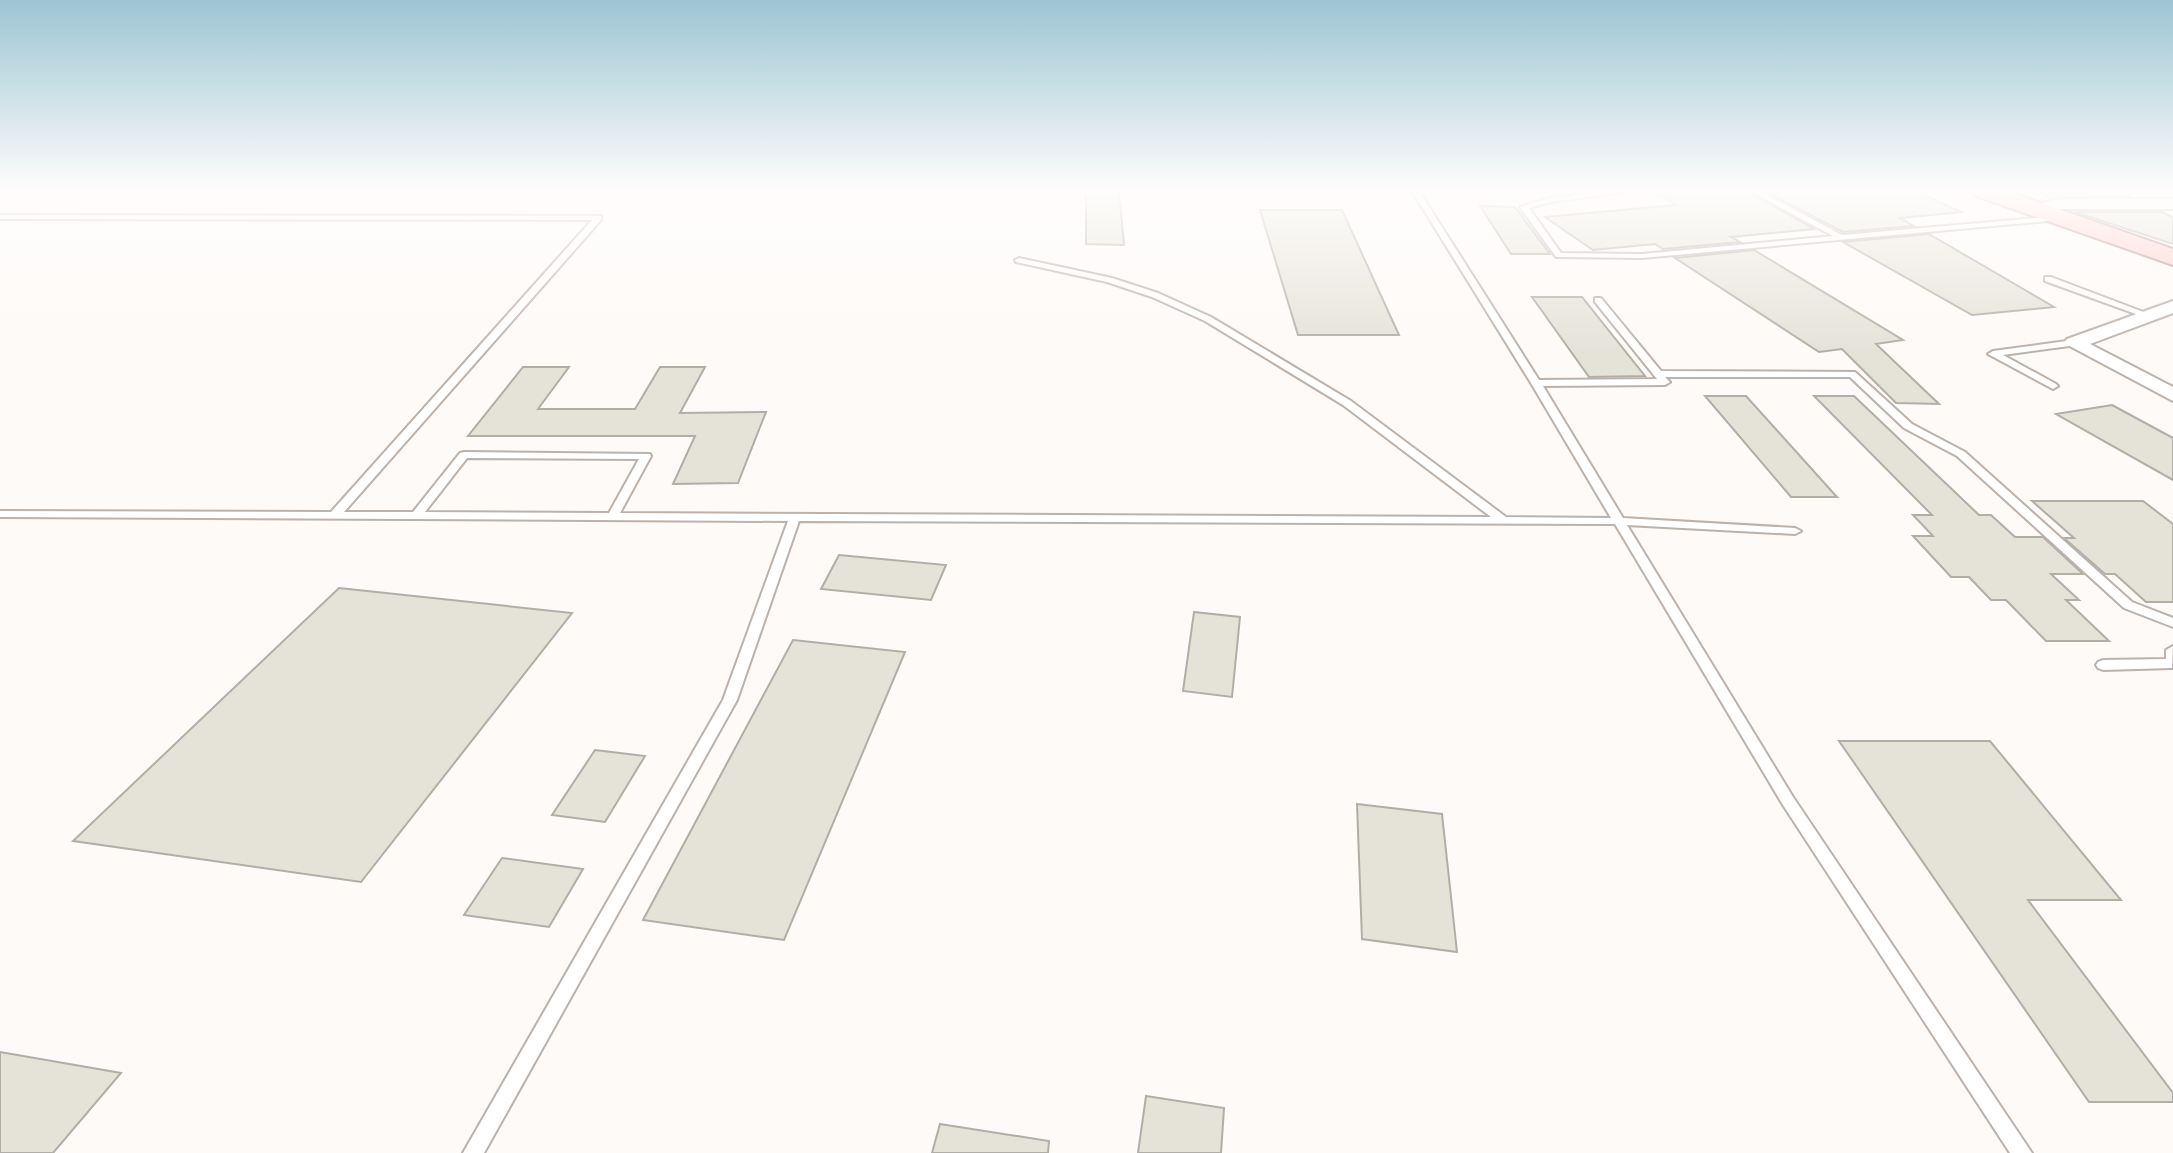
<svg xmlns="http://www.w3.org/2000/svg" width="2173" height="1153" viewBox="0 0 2173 1153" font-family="Arial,sans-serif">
	<rect width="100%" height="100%" fill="#fefaf8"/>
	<path fill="#e5e2d8" stroke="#b1aea5" stroke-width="2" d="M1086 191H1119L1124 245 1086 244Z
		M1653 191H1747L1814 229 1731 237 1740 242 1663 249 1655 244 1593 250 1545 217 1676 205Z
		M1765 191H1916L1961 212 1900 218 1914 226 1843 232Z
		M2037 191H2121L2131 196 2051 199Z
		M1480 206 1515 207 1550 254H1511Z
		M1260 210H1342L1399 335H1298Z
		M2075 212H2162L2173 217V244Z
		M1929 234 2025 290 2054 307 1972 315 1843 242Z
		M1754 250 1903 340 1876 344 1939 404 1896 403 1842 349 1819 352 1675 258Z
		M1532 297H1582L1645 376 1589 377Z
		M523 367H569L538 409H635L660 367H705L680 413 766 412 738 483 673 484 695 436H468Z
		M1705 396H1746L1837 497H1791Z
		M1814 396H1854L1979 515H1991L2015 537H2043L2083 574H2051L2079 600H2066L2109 641H2046L2006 600H1991L1969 577H1951L1913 536H1933L1913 515H1932Z
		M2112 405 2173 438V480L2056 414Z
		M2032 501H2143L2173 524V602H2146L2115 574H2105L2064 538H2074Z
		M839 555 946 565 931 600 821 589Z
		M339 588 572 613 361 882 73 841Z
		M1194 612 1240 617 1232 697 1183 691Z
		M793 640 905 652 784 940 643 920Z
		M1839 741H1990L2121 900H2028L2173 1093V1102H2089Z
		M595 750 645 756 605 822 552 815Z
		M1357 804 1442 814 1457 952 1362 939Z
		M502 858 583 869 549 927 464 915Z
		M0 1052 121 1073 53 1153H0Z
		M1146 1096 1224 1108 1221 1153H1138Z
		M940 1124 1049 1141 1048 1153H932Z"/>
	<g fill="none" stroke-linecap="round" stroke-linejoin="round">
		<g stroke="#bbb2ac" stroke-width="4">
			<path id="service" d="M1412 191H1419L1539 380 1657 379 1595 302V298H1601L1661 371 1855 372 1912 424 1965 452 2132 602 2173 618V627L2124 608 1957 456 1904 428 1850 377H1665L1670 382 1665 385 1543 386 1623 518 1795 528 1801 531 1795 534 1627 525 1793 797 2032 1153H2010L1783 805 1615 524 799 521 737 700 484 1153H463L723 700 788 521 0 517V511L331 512 592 220 0 219V215L601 216V220L344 512H413L460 453 464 452 650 454 651 456 620 513 1491 517 1343 405 1205 321 1152 297 1107 282 1016 262 1015 260 1019 258 1112 278 1158 293 1211 317 1351 401 1506 517 1611 518 1531 383ZM467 458 639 459 609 513 425 512Z
				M1609 191H1635L1550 202 1529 208 1561 253 1642 254 1833 236 1750 191H1759L1842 235 2059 216 2063 218 2059 220 1642 258 1559 257H1556L1520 207 1550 198Z
				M2045 277H2051L2154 316 2147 318 2045 281Z
				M2074 340 2077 341V345L2003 355 2056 384 2058 386 2053 389 1988 354 1993 351Z
				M2173 646 2172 668 2103 670 2098 668 2096 665 2098 662 2103 660 2166 659V650Z"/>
		</g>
		<g stroke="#bbb2ac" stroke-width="4">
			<path id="minor" d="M2061 199H2173V209H2061L2035 214 2027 209 2029 206Z
				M2173 301V313L2090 344 2173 387V401L2064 343 2067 339Z"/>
		</g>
		<g stroke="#b48885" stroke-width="4">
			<path id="trunk" d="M1973 191H2007L2173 249V265L1976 196Z"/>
		</g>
		<use href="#service" fill="#fff" fill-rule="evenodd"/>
		<use href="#minor" fill="#fff" fill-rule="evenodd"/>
		<use href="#trunk" fill="#ffcbc8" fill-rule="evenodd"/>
	</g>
	<linearGradient id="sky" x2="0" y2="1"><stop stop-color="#9dc5d3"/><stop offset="0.54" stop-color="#fffdfc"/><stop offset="1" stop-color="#fffdfc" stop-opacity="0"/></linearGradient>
	<rect width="2173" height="353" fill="url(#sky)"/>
</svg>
